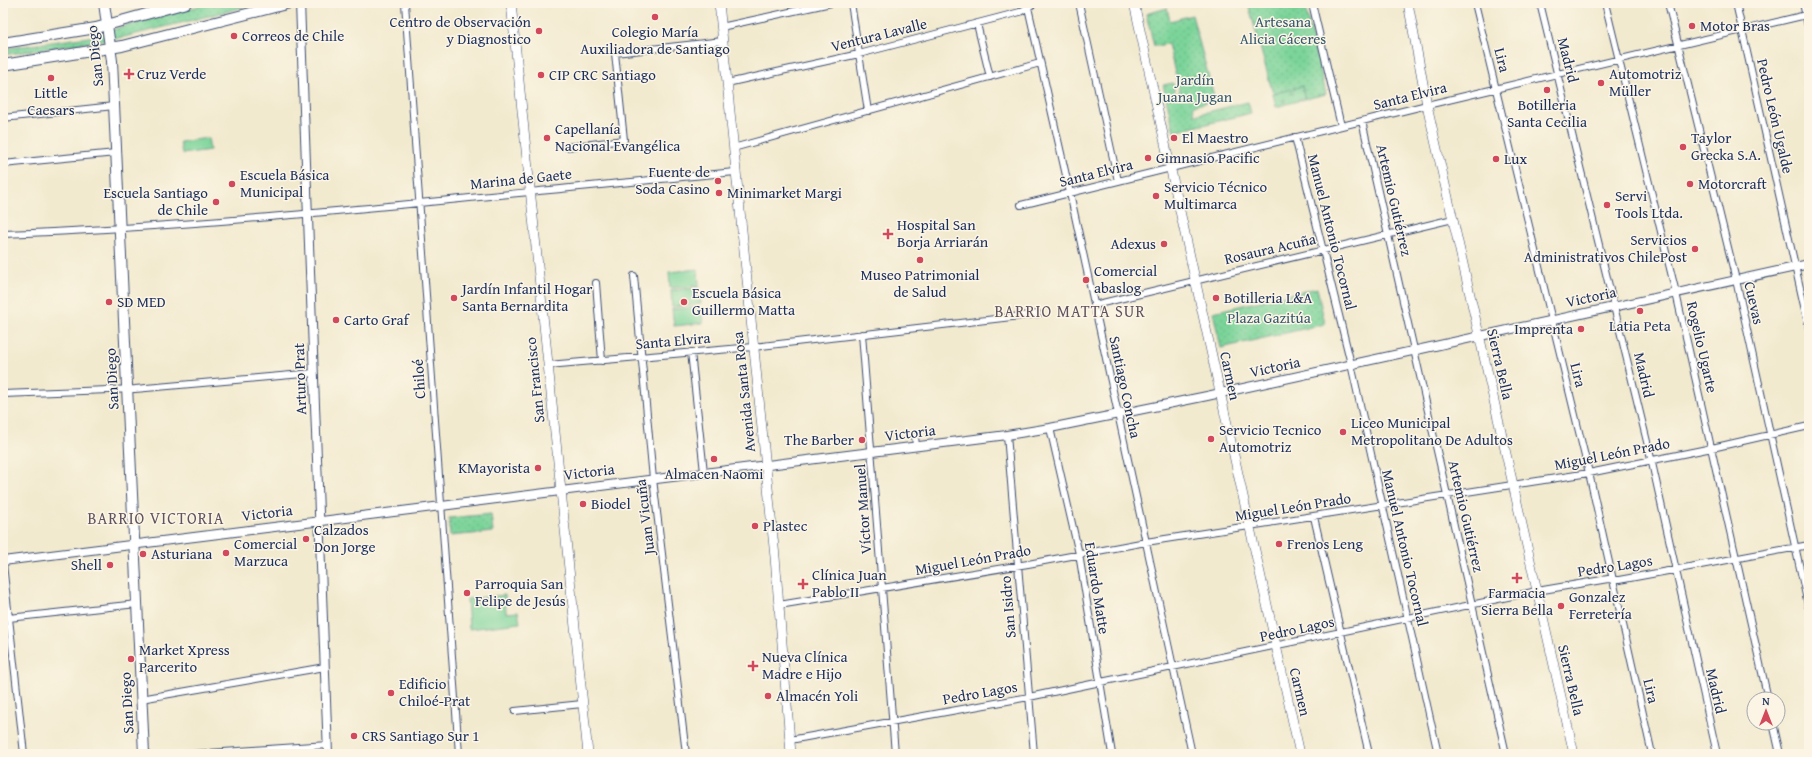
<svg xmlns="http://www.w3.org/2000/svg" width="1812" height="757" viewBox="0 0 1812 757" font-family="'Gentium Book Plus',serif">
	<defs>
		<pattern id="cemetery-stones" width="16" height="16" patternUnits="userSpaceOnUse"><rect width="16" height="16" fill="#7bd49a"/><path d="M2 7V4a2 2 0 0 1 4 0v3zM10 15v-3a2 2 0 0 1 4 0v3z" fill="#6ab687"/></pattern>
		<pattern id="park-dots" width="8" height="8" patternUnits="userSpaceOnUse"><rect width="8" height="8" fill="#7bd49a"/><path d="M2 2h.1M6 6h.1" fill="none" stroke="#6ab687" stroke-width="1.8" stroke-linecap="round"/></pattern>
	</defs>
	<rect width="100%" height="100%" fill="#fcf5e5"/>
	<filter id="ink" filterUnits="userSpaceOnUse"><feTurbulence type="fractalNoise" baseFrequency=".025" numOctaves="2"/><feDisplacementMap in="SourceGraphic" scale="8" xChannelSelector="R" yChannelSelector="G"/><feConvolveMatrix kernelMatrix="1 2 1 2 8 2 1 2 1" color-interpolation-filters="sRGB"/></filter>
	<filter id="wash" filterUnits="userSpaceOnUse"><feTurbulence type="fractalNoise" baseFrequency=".012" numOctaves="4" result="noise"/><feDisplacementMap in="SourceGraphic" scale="16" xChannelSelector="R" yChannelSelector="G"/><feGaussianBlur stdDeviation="0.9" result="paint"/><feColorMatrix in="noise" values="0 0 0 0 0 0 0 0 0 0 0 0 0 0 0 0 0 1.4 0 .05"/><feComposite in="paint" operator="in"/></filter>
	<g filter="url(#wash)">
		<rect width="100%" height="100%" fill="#f2eacf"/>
		<path fill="#7bd49a" stroke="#4b827c" d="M208 138 210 150 182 154 180 142Z
			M698 269 699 286 670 288 669 272Z
			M699 288 701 304 672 307 671 290Z
			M701 307 703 323 674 326 672 309Z
			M505 595 506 613 518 612 520 623 469 629 467 599Z"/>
		<path fill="url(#cemetery-stones)" stroke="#4b827c" d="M1302 86 1305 99 1276 107 1273 94Z"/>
		<path fill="url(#park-dots)" stroke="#4b827c" d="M210 3H261L124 37 3 55V49L95 36 124 26Z
			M1248 3H1304L1326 94 1305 99 1302 86 1273 94Z
			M1167 8 1170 21 1192 15 1215 100 1193 106 1195 115 1248 102 1251 113 1174 132 1163 85 1173 83 1175 94 1180 93 1168 44 1154 46 1146 14Z
			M1317 288 1325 324 1221 348 1213 312Z
			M491 514 493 532 450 536 449 518Z"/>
	</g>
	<g filter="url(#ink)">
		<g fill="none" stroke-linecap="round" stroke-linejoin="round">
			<g stroke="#3b4b6f" stroke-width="8">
				<path id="minor" d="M405 3 459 754
					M851 3 868 111
					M1027 3 1070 193 1192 754
					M1079 3 1118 181
					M1312 3 1341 126
					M1475 3 1589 473 1652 754
					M1540 3 1650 454 1717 754
					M1605 3 1676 293 1768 699
					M1668 3 1736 280 1809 609
					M1736 3 1809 328
					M977 24 990 77
					M721 27 831 3
					M727 83 859 54 1020 12 1035 3
					M3 118 114 106
					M1362 121 1506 754
					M1295 137 1351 364 1438 754
					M567 147 624 140 615 53 723 41
					M733 148 1040 63
					M3 164 116 153
					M1021 205 1427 105 1806 15
					M3 234C248 225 492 194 736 172
					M634 276 653 479 686 754
					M596 283 602 361
					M1094 305 1453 219
					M862 334 895 754
					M691 352 704 472
					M548 365 753 347 1038 314
					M3 394 135 389 314 373
					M1050 428 1079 554 1112 754
					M1007 435 1034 754
					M915 436 916 446
					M1314 517 1369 754
					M3 564 24 754
					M779 605 1028 564 1146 542 1589 473 1712 448 1809 426
					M9 618 137 604
					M141 699 325 667
					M515 711 582 704
					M1773 723 1780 754
					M790 740 1029 697 1537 591 1608 579 1619 580 1809 545
					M193 754 328 745"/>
			</g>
			<g stroke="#3b4b6f" stroke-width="10">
				<path id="tertiary" d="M300 3 328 754
					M1804 3 1809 26
					M3 561 1007 435 1050 428 1207 396 1809 264"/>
			</g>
			<g stroke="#3b4b6f" stroke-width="10">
				<path id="secondary" d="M511 3 588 754
					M719 3 775 557 791 754
					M1134 3 1300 754
					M1408 3 1427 105 1574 754"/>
			</g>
			<g stroke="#3b4b6f" stroke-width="12">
				<path id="primary" d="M104 3 112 61 144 754
					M3 43 96 28 186 3
					M3 65 122 46 290 3"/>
			</g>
			<use href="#minor" stroke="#fff" stroke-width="6"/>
			<use href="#tertiary" stroke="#fff" stroke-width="8"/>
			<use href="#secondary" stroke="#fff" stroke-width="9"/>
			<use href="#primary" stroke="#fff" stroke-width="10"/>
		</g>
	</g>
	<g fill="#d1495b" stroke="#fcf5e5" stroke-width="1.5">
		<circle cx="655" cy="17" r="4"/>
		<circle cx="1692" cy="26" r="4"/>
		<circle cx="539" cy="31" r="4"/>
		<circle cx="234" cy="36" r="4"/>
		<path d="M127 68h4v4h4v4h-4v4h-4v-4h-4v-4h4z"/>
		<circle cx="541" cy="75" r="4"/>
		<circle cx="51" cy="78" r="4"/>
		<circle cx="1601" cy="83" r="4"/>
		<circle cx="1547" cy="90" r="4"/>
		<circle cx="547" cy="138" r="4"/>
		<circle cx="1174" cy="138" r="4"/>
		<circle cx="1683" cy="147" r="4"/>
		<circle cx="1148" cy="158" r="4"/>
		<circle cx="1496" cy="159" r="4"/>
		<circle cx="718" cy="181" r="4"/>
		<circle cx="232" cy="184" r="4"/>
		<circle cx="1690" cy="184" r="4"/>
		<circle cx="719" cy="193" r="4"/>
		<circle cx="1156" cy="196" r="4"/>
		<circle cx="216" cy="202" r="4"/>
		<circle cx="1607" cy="205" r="4"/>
		<path d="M886 228h4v4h4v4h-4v4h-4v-4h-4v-4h4z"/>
		<circle cx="1164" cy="244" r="4"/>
		<circle cx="1695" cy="249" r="4"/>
		<circle cx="920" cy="260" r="4"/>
		<circle cx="1086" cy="280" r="4"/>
		<circle cx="454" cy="298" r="4"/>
		<circle cx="1216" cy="298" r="4"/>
		<circle cx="109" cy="302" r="4"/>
		<circle cx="684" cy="302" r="4"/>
		<circle cx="1640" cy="311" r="4"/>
		<circle cx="336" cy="320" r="4"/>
		<circle cx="1581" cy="329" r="4"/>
		<circle cx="1343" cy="432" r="4"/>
		<circle cx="1211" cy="439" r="4"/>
		<circle cx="862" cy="440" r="4"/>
		<circle cx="714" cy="459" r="4"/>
		<circle cx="538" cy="468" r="4"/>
		<circle cx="583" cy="504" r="4"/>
		<circle cx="755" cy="526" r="4"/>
		<circle cx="306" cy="539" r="4"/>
		<circle cx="1279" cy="544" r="4"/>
		<circle cx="226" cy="553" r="4"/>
		<circle cx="143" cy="554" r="4"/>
		<circle cx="110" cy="565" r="4"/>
		<path d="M1515 572h4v4h4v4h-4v4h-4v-4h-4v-4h4z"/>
		<path d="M801 578h4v4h4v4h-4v4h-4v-4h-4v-4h4z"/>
		<circle cx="467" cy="593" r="4"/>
		<circle cx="1561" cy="606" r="4"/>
		<circle cx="131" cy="659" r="4"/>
		<path d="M751 660h4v4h4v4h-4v4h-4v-4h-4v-4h4z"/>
		<circle cx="391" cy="693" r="4"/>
		<circle cx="768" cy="696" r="4"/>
		<circle cx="354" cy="736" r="4"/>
	</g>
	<g text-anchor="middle" stroke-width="3" stroke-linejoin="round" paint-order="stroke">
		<g font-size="15" fill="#1b2f5e" stroke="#fcf5e5" text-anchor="start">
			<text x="531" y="27" text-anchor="end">Centro de Observación<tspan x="531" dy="17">y Diagnostico</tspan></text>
			<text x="1700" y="31">Motor Bras</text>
			<text x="655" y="37" text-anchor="middle">Colegio María<tspan x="655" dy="17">Auxiliadora de Santiago</tspan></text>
			<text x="242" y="41">Correos de Chile</text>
			<text x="137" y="79">Cruz Verde</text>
			<text x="1609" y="79">Automotriz<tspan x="1609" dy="17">Müller</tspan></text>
			<text x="549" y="80">CIP CRC Santiago</text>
			<text x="51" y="98" text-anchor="middle">Little<tspan x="51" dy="17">Caesars</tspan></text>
			<text x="1547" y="110" text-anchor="middle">Botilleria<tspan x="1547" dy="17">Santa Cecilia</tspan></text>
			<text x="555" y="134">Capellanía<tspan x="555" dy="17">Nacional Evangélica</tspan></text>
			<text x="1182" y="143">El Maestro</text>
			<text x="1691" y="143">Taylor<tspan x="1691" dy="17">Grecka S.A.</tspan></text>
			<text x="1156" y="163">Gimnasio Pacific</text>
			<text x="1504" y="164">Lux</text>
			<text x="710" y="177" text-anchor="end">Fuente de<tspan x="710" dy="17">Soda Casino</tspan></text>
			<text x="240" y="180">Escuela Básica<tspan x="240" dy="17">Municipal</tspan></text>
			<text x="1698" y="189">Motorcraft</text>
			<text x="1164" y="192">Servicio Técnico<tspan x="1164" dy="17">Multimarca</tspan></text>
			<text x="208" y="198" text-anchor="end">Escuela Santiago<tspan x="208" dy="17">de Chile</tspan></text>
			<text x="727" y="198">Minimarket Margi</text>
			<text x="1615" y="201">Servi<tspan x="1615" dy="17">Tools Ltda.</tspan></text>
			<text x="897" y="230">Hospital San<tspan x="897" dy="17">Borja Arriarán</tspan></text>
			<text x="1687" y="245" text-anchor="end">Servicios<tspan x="1687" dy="17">Administrativos ChilePost</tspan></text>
			<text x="1156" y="249" text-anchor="end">Adexus</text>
			<text x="1094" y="276">Comercial<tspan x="1094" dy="17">abaslog</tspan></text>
			<text x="920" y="280" text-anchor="middle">Museo Patrimonial<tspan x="920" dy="17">de Salud</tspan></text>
			<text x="462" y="294">Jardín Infantil Hogar<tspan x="462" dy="17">Santa Bernardita</tspan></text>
			<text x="692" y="298">Escuela Básica<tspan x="692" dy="17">Guillermo Matta</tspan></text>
			<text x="1224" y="303">Botilleria L&amp;A</text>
			<text x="117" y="307">SD MED</text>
			<text x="344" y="325">Carto Graf</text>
			<text x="1640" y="331" text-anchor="middle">Latia Peta</text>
			<text x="1573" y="334" text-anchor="end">Imprenta</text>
			<text x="1351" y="428">Liceo Municipal<tspan x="1351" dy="17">Metropolitano De Adultos</tspan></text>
			<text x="1219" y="435">Servicio Tecnico<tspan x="1219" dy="17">Automotriz</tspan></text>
			<text x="854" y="445" text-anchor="end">The Barber</text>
			<text x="530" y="473" text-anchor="end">KMayorista</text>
			<text x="714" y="479" text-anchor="middle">Almacen Naomi</text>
			<text x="591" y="509">Biodel</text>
			<text x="763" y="531">Plastec</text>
			<text x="314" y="535">Calzados<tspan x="314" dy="17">Don Jorge</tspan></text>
			<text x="234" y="549">Comercial<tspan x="234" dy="17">Marzuca</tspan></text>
			<text x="1287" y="549">Frenos Leng</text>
			<text x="151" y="559">Asturiana</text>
			<text x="102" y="570" text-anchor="end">Shell</text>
			<text x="812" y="580">Clínica Juan<tspan x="812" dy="17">Pablo II</tspan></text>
			<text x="475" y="589">Parroquia San<tspan x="475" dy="17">Felipe de Jesús</tspan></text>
			<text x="1517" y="598" text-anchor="middle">Farmacia<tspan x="1517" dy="17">Sierra Bella</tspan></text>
			<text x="1569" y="602">Gonzalez<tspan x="1569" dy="17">Ferretería</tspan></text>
			<text x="139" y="655">Market Xpress<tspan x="139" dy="17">Parcerito</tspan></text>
			<text x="762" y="662">Nueva Clínica<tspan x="762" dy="17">Madre e Hijo</tspan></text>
			<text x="399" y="689">Edificio<tspan x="399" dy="17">Chiloé-Prat</tspan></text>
			<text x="776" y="701">Almacén Yoli</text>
			<text x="362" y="741">CRS Santiago Sur 1</text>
		</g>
		<g font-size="15" fill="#33586d" stroke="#fcf5e5">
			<text x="1283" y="27">Artesana<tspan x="1283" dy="17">Alicia Cáceres</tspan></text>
			<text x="1195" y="85">Jardín<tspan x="1195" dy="17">Juana Jugan</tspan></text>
			<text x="1269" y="323">Plaza Gazitúa</text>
		</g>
		<g font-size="15" fill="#1b2f5e" stroke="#fcf5e5">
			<text transform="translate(879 35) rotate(-14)" y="5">Ventura Lavalle</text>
			<text transform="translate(95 56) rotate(-96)" y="5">San Diego</text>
			<text transform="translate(1502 60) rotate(76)" y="5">Lira</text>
			<text transform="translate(1568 60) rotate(76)" y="5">Madrid</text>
			<text transform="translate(1410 96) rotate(-14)" y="5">Santa Elvira</text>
			<text transform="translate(1775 116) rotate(77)" y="5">Pedro León Ugalde</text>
			<text transform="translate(1096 173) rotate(-14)" y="5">Santa Elvira</text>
			<text transform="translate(521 179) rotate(-6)" y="5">Marina de Gaete</text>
			<text transform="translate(1394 200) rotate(77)" y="5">Artemio Gutiérrez</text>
			<text transform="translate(1332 232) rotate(76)" y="5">Manuel Antonio Tocornal</text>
			<text transform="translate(1270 249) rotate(-13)" y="5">Rosaura Acuña</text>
			<text transform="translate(1591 297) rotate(-12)" y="5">Victoria</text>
			<text transform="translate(1754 303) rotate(77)" y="5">Cuevas</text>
			<text transform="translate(673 341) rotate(-5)" y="5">Santa Elvira</text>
			<text transform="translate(1702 347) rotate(77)" y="5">Rogelio Ugarte</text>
			<text transform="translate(1500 364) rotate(77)" y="5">Sierra Bella</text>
			<text transform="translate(1275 367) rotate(-12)" y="5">Victoria</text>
			<text transform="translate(1578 375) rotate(76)" y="5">Lira</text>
			<text transform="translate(1644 375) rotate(77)" y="5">Madrid</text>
			<text transform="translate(1230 376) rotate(78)" y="5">Carmen</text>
			<text transform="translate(112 379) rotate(-93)" y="5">San Diego</text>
			<text transform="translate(300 379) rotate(-92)" y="5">Arturo Prat</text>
			<text transform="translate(419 379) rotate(-94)" y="5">Chiloé</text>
			<text transform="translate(535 380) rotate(-96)" y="5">San Francisco</text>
			<text transform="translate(1125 387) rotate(78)" y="5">Santiago Concha</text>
			<text transform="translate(744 392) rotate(-96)" y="5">Avenida Santa Rosa</text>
			<text transform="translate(910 433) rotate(-7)" y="5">Victoria</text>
			<text transform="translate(1612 454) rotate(-11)" y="5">Miguel León Prado</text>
			<text transform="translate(589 472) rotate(-7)" y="5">Victoria</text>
			<text transform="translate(1293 507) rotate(-9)" y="5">Miguel León Prado</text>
			<text transform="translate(863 509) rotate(-94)" y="5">Víctor Manuel</text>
			<text transform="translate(267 513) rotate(-7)" y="5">Victoria</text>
			<text transform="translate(1466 516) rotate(77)" y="5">Artemio Gutiérrez</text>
			<text transform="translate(645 517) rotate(-97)" y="5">Juan Vicuña</text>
			<text transform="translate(1405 548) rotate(77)" y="5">Manuel Antonio Tocornal</text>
			<text transform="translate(973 560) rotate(-10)" y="5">Miguel León Prado</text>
			<text transform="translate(1615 566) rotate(-9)" y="5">Pedro Lagos</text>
			<text transform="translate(1097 588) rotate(81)" y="5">Eduardo Matte</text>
			<text transform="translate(1008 607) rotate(-95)" y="5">San Isidro</text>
			<text transform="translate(1297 629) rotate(-12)" y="5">Pedro Lagos</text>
			<text transform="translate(1571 680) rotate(77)" y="5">Sierra Bella</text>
			<text transform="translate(1651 691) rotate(77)" y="5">Lira</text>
			<text transform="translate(1716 691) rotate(77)" y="5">Madrid</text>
			<text transform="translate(1300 692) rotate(77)" y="5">Carmen</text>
			<text transform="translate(980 693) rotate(-10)" y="5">Pedro Lagos</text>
			<text transform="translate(127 703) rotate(-93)" y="5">San Diego</text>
		</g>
		<g font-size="16" letter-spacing="1" fill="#5f5460" stroke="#fcf5e5">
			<text x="1070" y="317">BARRIO MATTA SUR</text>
			<text x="156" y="524">BARRIO VICTORIA</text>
		</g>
	</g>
	<rect width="1812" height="757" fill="none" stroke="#fcf5e5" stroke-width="16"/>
	<g transform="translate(1766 711)"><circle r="19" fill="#fcf5e5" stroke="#a2a6af"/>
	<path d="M0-3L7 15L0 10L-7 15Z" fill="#d1495b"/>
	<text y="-6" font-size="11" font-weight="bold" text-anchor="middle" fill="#1b2f5e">N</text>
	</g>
</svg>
